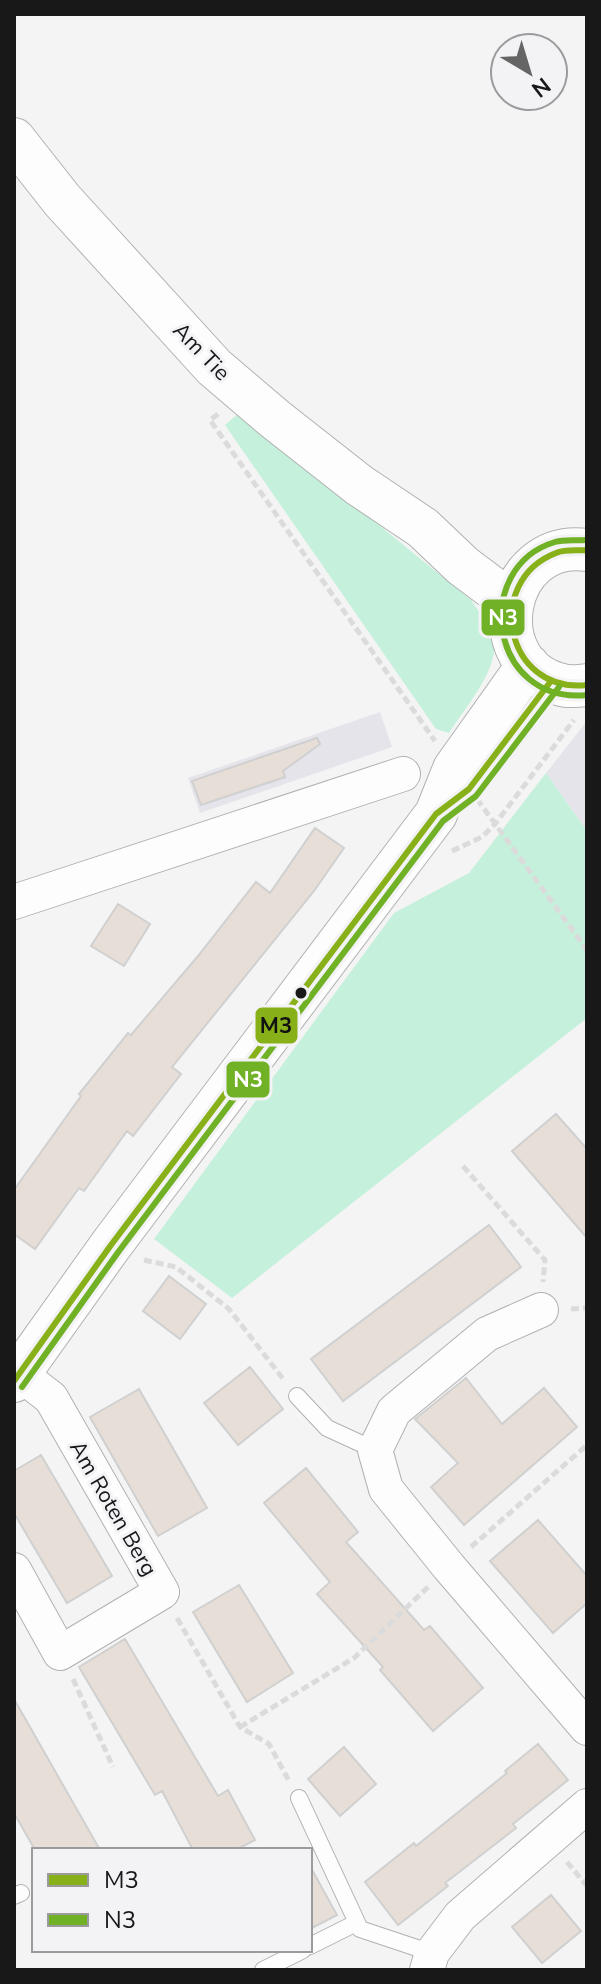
<svg xmlns="http://www.w3.org/2000/svg" width="601" height="1984" viewBox="0 0 601 1984" font-family="'Nunito Sans',sans-serif">
	<rect width="100%" height="100%" fill="#f4f4f5"/>
	<path fill="#e4e4ea" d="M380 712 392 747 200 813 188 778Z
		M587 721V831L546 773Z"/>
	<path fill="#c5f0db" d="M240 412 471 600C481 615 496 633 494 651 492 677 463 711 449 733L436 729 225 425Z
		M546 773 587 831V1018L232 1298 154 1239 394 913 469 873Z"/>
	<path fill="#e7dfd7" stroke="#d0d0d0" stroke-width="2" d="M317 738 320 744 283 771 285 777 201 805 192 781Z
		M315 828 344 848 314 891 172 1067 181 1074 133 1136 127 1131 84 1191 79 1188 35 1249 14 1234V1190L81 1096 79 1094 128 1033 131 1035 198 956 256 882 270 893Z
		M118 904 150 924 124 966 91 946Z
		M556 1114 587 1149V1238L512 1151Z
		M489 1225 521 1267 343 1401 311 1359Z
		M169 1276 206 1304 180 1339 143 1311Z
		M250 1367 283 1409 238 1445 204 1403Z
		M466 1378 502 1424 544 1388 577 1427 464 1525 431 1487 458 1463 415 1419Z
		M139 1389 207 1508 158 1536 90 1417Z
		M41 1455 112 1576 67 1603 14 1513V1471Z
		M306 1468 358 1532 346 1542 424 1630 430 1626 483 1688 433 1731 380 1670 383 1667 317 1594 330 1582 264 1503Z
		M538 1520 587 1576V1603L553 1633 490 1561Z
		M239 1585 293 1673 247 1702 193 1612Z
		M125 1639 218 1796 228 1790 255 1840 236 1850H193L162 1791 155 1795 79 1667Z
		M14 1699 100 1850H35L14 1813Z
		M538 1744 568 1780 513 1824 516 1828 445 1883 448 1886 398 1925 365 1882 414 1843 416 1846 507 1773 505 1771Z
		M344 1747 376 1784 340 1816 308 1779Z
		M310 1866 337 1915 310 1929Z
		M551 1895 581 1931 542 1963 512 1927Z"/>
	<g fill="none" stroke-linecap="round" stroke-linejoin="round">
		<g stroke="#b1b1b2" stroke-width="18">
			<path id="service" d="M297 1396 327 1428 375 1450
				M299 1798 360 1929 432 1953
				M14 1896 21 1893
				M310 1946 356 1923
				M263 1970 303 1950"/>
		</g>
		<g stroke="#b1b1b2" stroke-width="36">
			<path id="minor" d="M14 902 403 774
				M541 1310 487 1334 394 1411 375 1450 386 1489 449 1567 587 1728
				M14 1570 60 1653 162 1592 51 1398 20 1374
				M427 1970 432 1953 460 1916 587 1806"/>
		</g>
		<g stroke="#b1b1b2" stroke-width="44">
			<path id="tertiary" d="M14 139 62 200 214 367 275 419 359 485 423 528 463 566 511 602
				M587 550C503 538 480 666 562 685 569 687 579 686 587 685
				M14 1381 111 1245 436 814 454 769 528 665"/>
		</g>
		<path stroke="#dbdbdc" stroke-width="5" stroke-dasharray="8 4" stroke-linecap="butt" d="M218 414 210 420 435 741
			M477 799 587 950
			M452 851 482 837 495 824 574 720
			M463 1166 545 1260 543 1282
			M144 1260 176 1267 229 1309 284 1380
			M571 1309 587 1308
			M471 1547 587 1445
			M177 1618 240 1727 269 1744 289 1781
			M73 1679 113 1767
			M240 1727 354 1658 428 1587
			M567 1862 587 1886"/>
		<use href="#service" stroke="#fdfdfe" stroke-width="16"/>
		<use href="#minor" stroke="#fdfdfe" stroke-width="34"/>
		<use href="#tertiary" stroke="#fdfdfe" stroke-width="42"/>
		<g stroke="#f3f3f6" stroke-width="12">
			<path id="bus-1" d="M587 550C577 551 565 549 556 553 483 581 505 694 587 685
				M14 1381 111 1245 436 814 469 789 551 681"/>
		</g>
		<g stroke="#f3f3f6" stroke-width="12">
			<path id="bus-2" d="M586 540C577 541 565 539 555 542 471 567 489 705 587 695
				M22 1387 119 1251 443 821 476 796 559 687"/>
		</g>
		<use href="#bus-1" stroke="#88b019" stroke-width="6"/>
		<use href="#bus-2" stroke="#70b126" stroke-width="6"/>
	</g>
	<circle fill="#181819" stroke="#f3f3f6" stroke-width="3" cx="301" cy="993" r="7"/>
	<g text-anchor="middle" stroke-width="6" stroke-linejoin="round" paint-order="stroke">
		<g font-size="22" fill="#181819" stroke="#f3f3f6">
			<text transform="translate(202 351) rotate(46)" y="8">Am Tie</text>
			<text transform="translate(114 1508) rotate(60)" y="8">Am Roten Berg</text>
		</g>
	</g>
	<g stroke="#f3f3f6" stroke-width="3">
		<rect x="480" y="598" width="46" height="39" rx="8" fill="#70b126"/>
		<rect x="254" y="1006" width="45" height="39" rx="8" fill="#88b019"/>
		<rect x="225" y="1060" width="46" height="39" rx="8" fill="#70b126"/>
	</g>
	<g font-size="22" text-anchor="middle" font-weight="bold" fill="#fff">
		<text x="503" y="625">N3</text>
		<text x="248" y="1087">N3</text>
	</g>
	<g font-size="22" text-anchor="middle" font-weight="bold" fill="#111">
		<text x="276" y="1033">M3</text>
	</g>
	<rect width="601" height="1984" fill="none" stroke="#181819" stroke-width="32"/>
	<rect x="32" y="1848" width="280" height="104" fill="#f3f3f6" stroke="#9b9b9e" stroke-width="2"/>
	<rect x="48" y="1874" width="40" height="12" fill="#88b019" stroke="#9b9b9e" stroke-width="2"/>
	<text x="104" y="1888" font-size="24" fill="#181819">M3</text>
	<rect x="48" y="1914" width="40" height="12" fill="#70b126" stroke="#9b9b9e" stroke-width="2"/>
	<text x="104" y="1928" font-size="24" fill="#181819">N3</text>
	<g transform="translate(529 72) rotate(142)"><circle r="38" fill="#f3f3f6" stroke="#9b9b9e" stroke-width="2"/>
	<path d="M0-6L14 30L0 20L-14 30Z" fill="#656566"/>
	<text y="-12" font-size="22" font-weight="bold" text-anchor="middle" fill="#181819">N</text>
	</g>
</svg>
